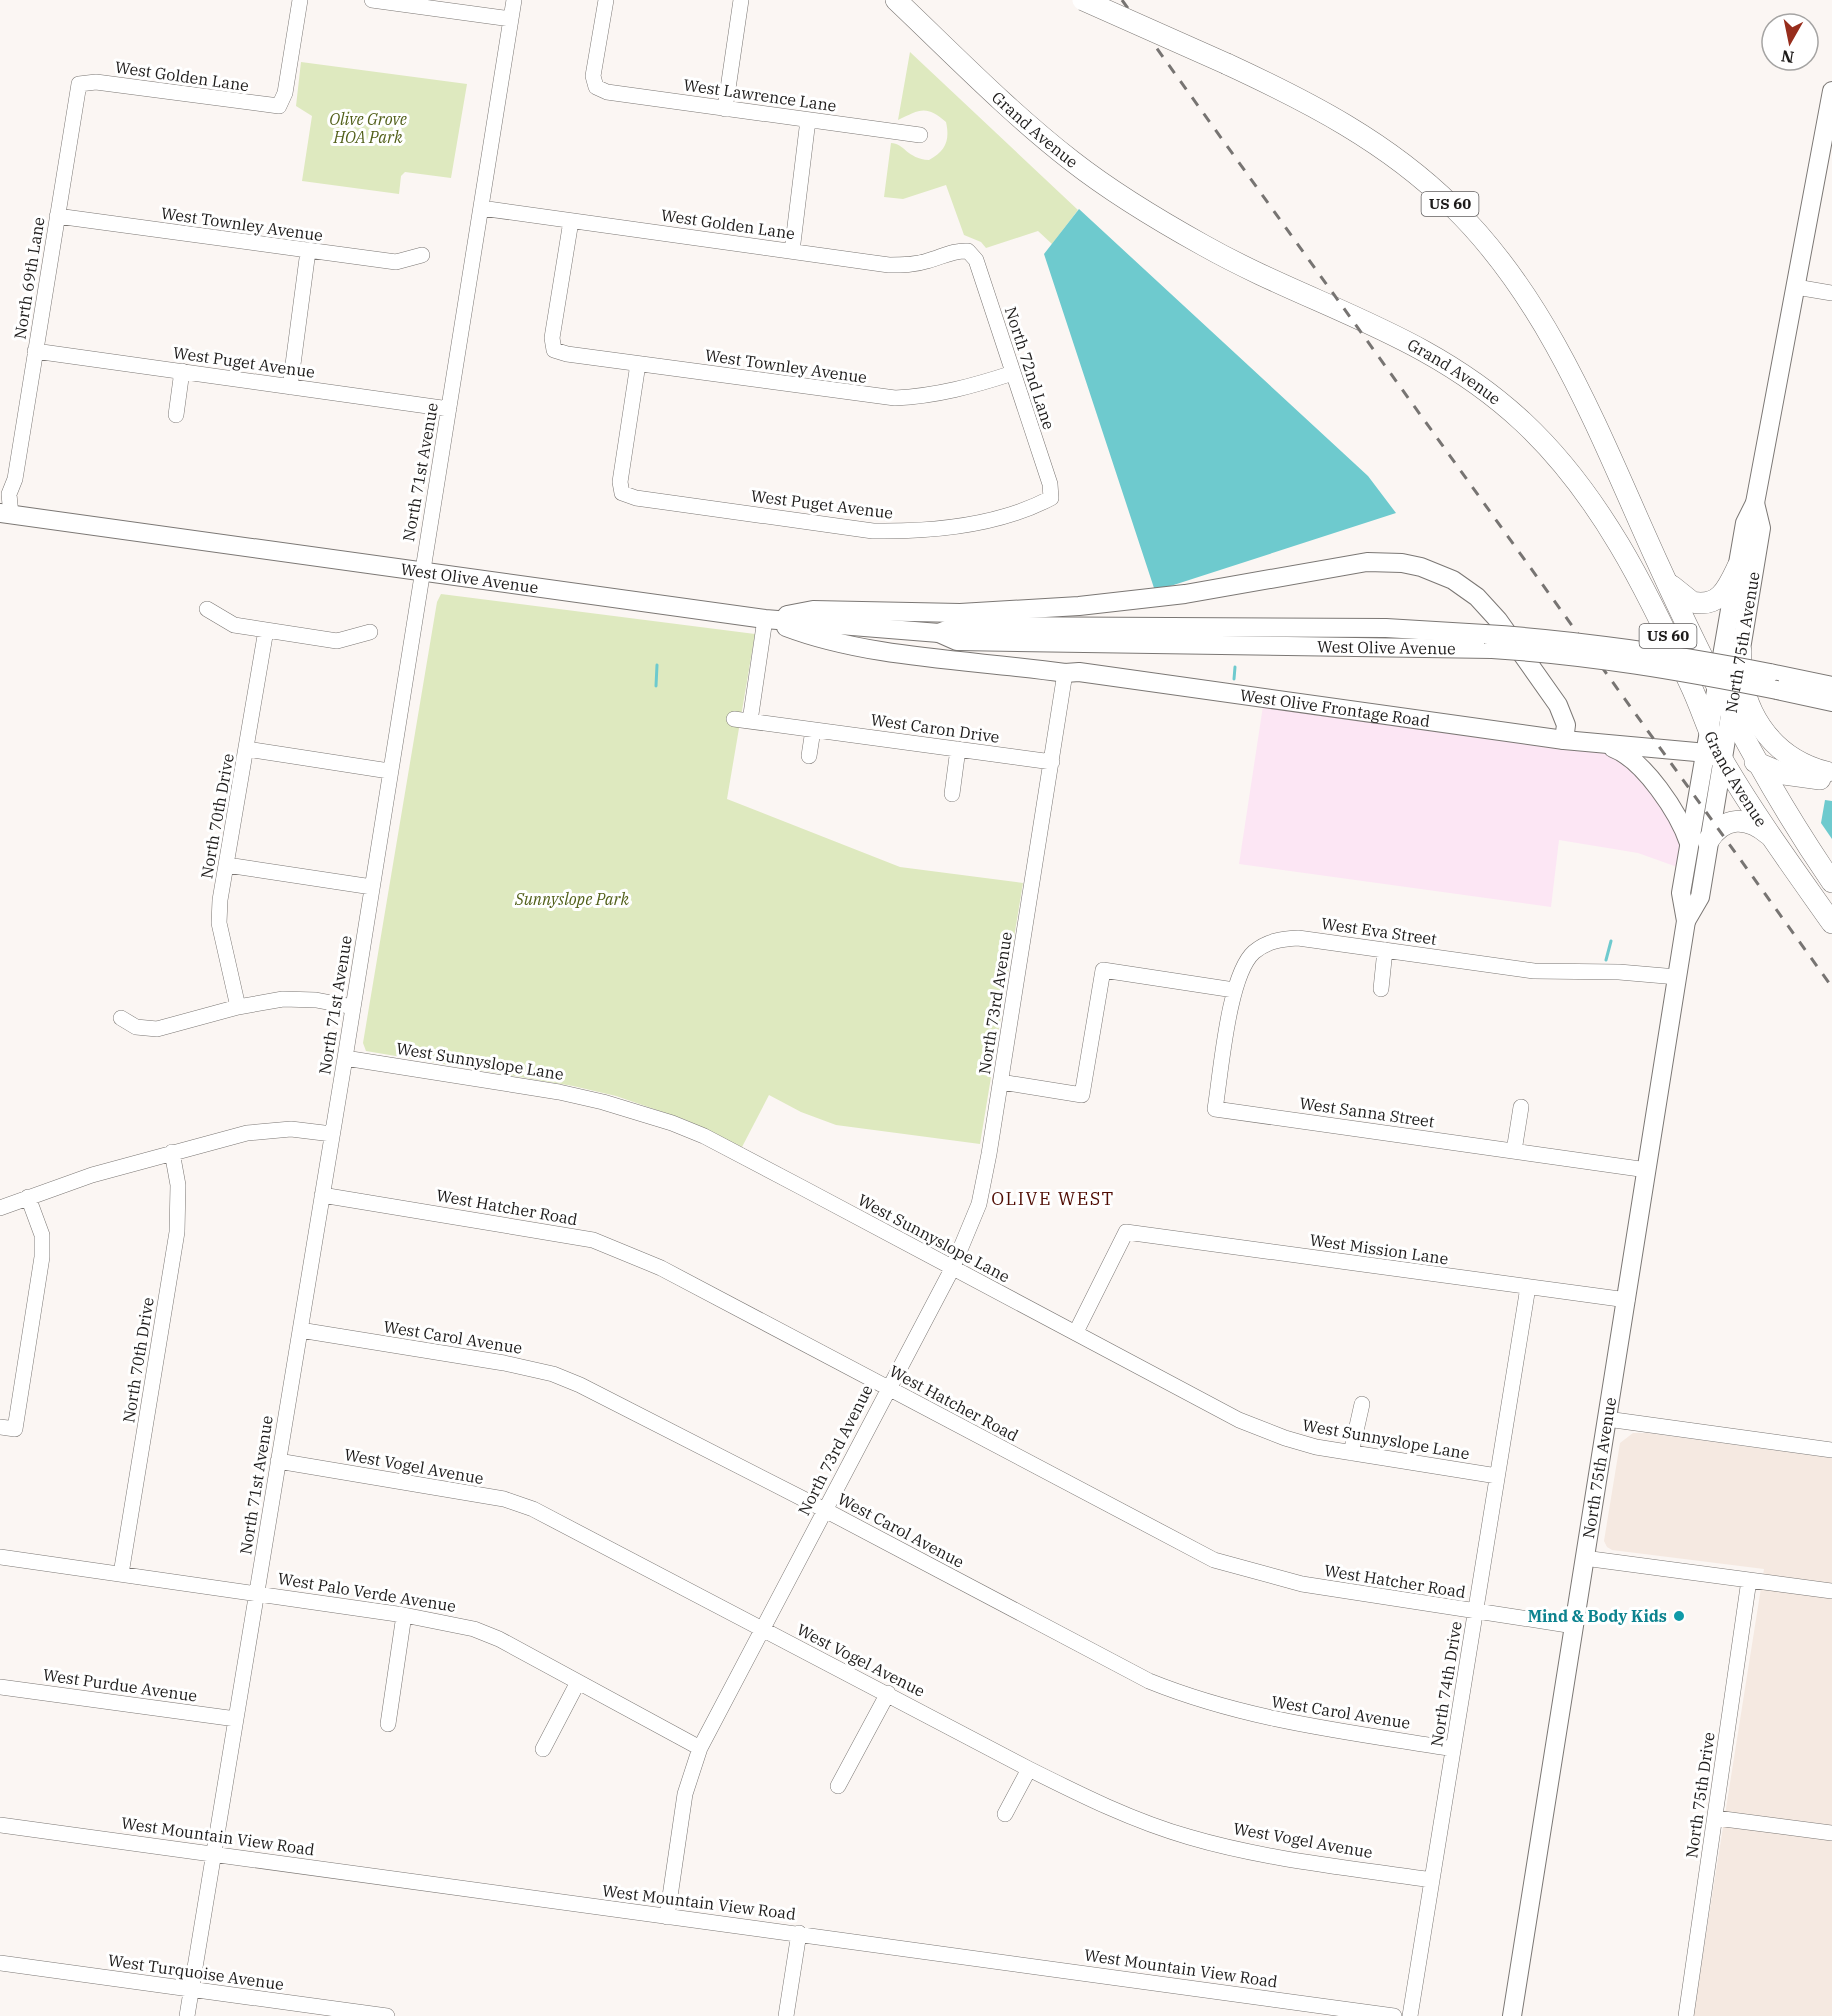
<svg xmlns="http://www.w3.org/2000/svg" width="1832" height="2016" viewBox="0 0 1832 2016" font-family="'IBM Plex Serif',serif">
	<rect width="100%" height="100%" fill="#fbf6f3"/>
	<path fill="#fce6f4" d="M1263 706 1614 754 1628 763 1678 827 1683 849 1680 868 1638 853 1559 840 1551 907 1239 864Z"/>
	<path fill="#f5e9e1" d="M1633 1433H1648L1832 1458V2016H1693L1764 1569 1612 1550 1607 1547 1604 1541 1620 1443Z"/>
	<path fill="#dee9bf" d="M910 52 1078 210 1052 244 1038 231 986 248 981 242 964 235 946 185 903 199 884 197 891 143C904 143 907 159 929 160 946 151 950 140 946 122 926 104 919 110 898 120Z
		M301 62 467 84 451 178 405 172 401 176 399 194 302 181 312 116 296 106Z
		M441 594 755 634 727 799 900 867 1023 883 980 1144 836 1125 801 1112 769 1095 742 1147 686 1120 616 1096 573 1086 366 1051 363 1043 437 602Z"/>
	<path fill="#6ecace" d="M1079 209 1368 476 1396 513 1155 591 1044 254Z
		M1825 800 1832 801V839L1821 823Z"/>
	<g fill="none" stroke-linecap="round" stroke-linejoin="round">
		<path stroke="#6ecace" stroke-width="3" d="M1234 679 1235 667
			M656 686 657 665
			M1606 960 1611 941"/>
		<g stroke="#7b7774" stroke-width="16">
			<path id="minor" d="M372 0 511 19
				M606 0 593 76 596 87 607 92 920 135
				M725 109 741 0
				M481 208 889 265C902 265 915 265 927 261 942 257 953 250 968 251L976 260 1050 484 1051 498C998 526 932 532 873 531L636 498 622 493 620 482 638 364
				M57 216 396 262 422 255
				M571 221 552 338 554 350 567 354 895 398C937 396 973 386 1013 373
				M792 251 808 120
				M1796 287 1832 293
				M35 351 449 409
				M290 387 308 251
				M176 415 182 371
				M11 515 9 494 15 479 79 84 96 82 279 106 285 93 300 0
				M207 609 234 625 337 641 370 632
				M734 719 1052 762
				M750 721 765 619
				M247 749 389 771
				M809 756 813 730
				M952 794 958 749
				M227 865 372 887
				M1381 989 1385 950
				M238 1007 219 923 220 900 266 630
				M121 1018 136 1027 157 1029 238 1007 283 999 316 1000 353 1007
				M345 1058 559 1092 603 1102 672 1123 704 1136 801 1187 1239 1420 1285 1438 1316 1447 1497 1476
				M1001 1082 1082 1095 1103 970 1234 990
				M1514 1151 1521 1107
				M1647 1170 1215 1109C1221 1073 1228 975 1254 952 1267 941 1281 939 1298 938L1534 971 1619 972 1677 977
				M322 1195 593 1240 661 1268 1214 1560 1302 1584 1574 1626
				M0 1208 92 1175 247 1133 291 1129 332 1134
				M300 1330 504 1363 553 1374 580 1385 825 1510 1149 1681C1248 1721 1349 1732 1453 1749
				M1076 1332 1126 1232 1627 1300
				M1607 1419 1832 1450
				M0 1427 15 1429 42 1257V1235L28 1197
				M1351 1453 1362 1404
				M278 1461 504 1499 533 1509 1029 1769C1081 1795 1133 1821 1189 1837 1267 1860 1352 1868 1432 1880
				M0 1557 404 1615 474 1629 499 1639 700 1748
				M1584 1558 1832 1591
				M121 1574 177 1232 178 1185 172 1152
				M0 1687 236 1719
				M388 1724 404 1615
				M543 1749 578 1682
				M838 1786 888 1693
				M1005 1814 1029 1769
				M1716 1818 1832 1833
				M0 1825 1394 2016
				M667 1917 685 1794 700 1748 952 1269 979 1204 989 1154 1065 673
				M0 1963 387 2016
				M187 2016 345 1058 514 0
				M786 2016 799 1933
				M1410 2016 1528 1287
				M1686 2016 1749 1580"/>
		</g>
		<g stroke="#7b7774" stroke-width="20">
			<g id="major">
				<path id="s1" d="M0 513 765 619 939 633 957 641 1492 649"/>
				<path d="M787 615 813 610 960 613 1079 606 1185 594 1367 562 1402 563 1421 567 1453 580 1477 597 1498 620 1558 705 1566 725 1564 740"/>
				<path id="s2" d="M786 627C870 659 976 660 1065 673L1079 672 1564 740 1696 752 1717 757"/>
				<path d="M939 633 957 626 1386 628 1485 634"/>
				<path d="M1770 673 1832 686"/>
				<path d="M1777 690 1832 702"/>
				<path d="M1613 748C1644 760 1679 813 1689 843"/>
				<path id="s3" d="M1686 921 1700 897 1761 528 1755 503"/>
				<path id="s4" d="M1512 2016 1686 921 1681 893 1745 523 1755 503 1832 91"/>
			</g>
		</g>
		<g stroke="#7b7774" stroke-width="22">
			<g id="highway">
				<path id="s5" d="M896 0C953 54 1009 112 1072 161 1113 193 1158 220 1203 245 1313 307 1427 332 1523 422 1600 494 1647 590 1690 684 1702 709 1709 735 1722 759 1755 816 1794 869 1832 923"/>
				<path d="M1227 64C1309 102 1387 142 1452 206 1551 302 1600 436 1656 559 1707 671 1762 780 1832 882"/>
				<path d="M1672 586 1692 602C1720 608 1728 587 1738 566"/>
				<path d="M1741 651C1738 707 1769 757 1826 772"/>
				<path d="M1755 762 1784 774 1820 779"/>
				<path d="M1708 841C1724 816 1747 816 1768 834"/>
			</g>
		</g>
		<use href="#minor" stroke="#fff" stroke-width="15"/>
		<use href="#major" stroke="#fff" stroke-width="18"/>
		<use href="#highway" stroke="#fff" stroke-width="21"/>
		<path stroke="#777472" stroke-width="3" stroke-dasharray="10 10" stroke-linecap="butt" d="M1122 0 1832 987"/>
		<g stroke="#7b7774" stroke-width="20" stroke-linecap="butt">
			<path id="major-bridge" d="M1485 634C1582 640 1674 655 1770 673
				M1492 649C1589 655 1682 671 1777 690"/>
		</g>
		<g stroke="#7b7774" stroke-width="22" stroke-linecap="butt">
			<path id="highway-bridge" d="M1083 0 1227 64"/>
		</g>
		<use href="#major-bridge" stroke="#fff" stroke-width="18"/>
		<use href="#highway-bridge" stroke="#fff" stroke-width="21"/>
	</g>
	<circle fill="#0f9aa8" stroke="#fff" stroke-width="2" cx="1679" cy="1616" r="6"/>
	<g text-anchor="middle" stroke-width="6" stroke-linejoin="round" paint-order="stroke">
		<g fill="#fff" stroke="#615f5f" stroke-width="1.5">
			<rect x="1421.5" y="192" width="57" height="24" rx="4.5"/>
			<rect x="1639.5" y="624" width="57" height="24" rx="4.5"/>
		</g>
		<g font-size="15" font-weight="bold" fill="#1d1b1a">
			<text x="1450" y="209">US 60</text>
			<text x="1668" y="641">US 60</text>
		</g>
		<g font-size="16" fill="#1d1b1a" stroke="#fff">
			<text transform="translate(182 76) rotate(8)" y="6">West Golden Lane</text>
			<text transform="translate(760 95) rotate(8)" y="6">West Lawrence Lane</text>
			<text dy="6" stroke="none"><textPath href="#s5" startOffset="190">Grand Avenue</textPath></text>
			<text transform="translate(242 224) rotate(8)" y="6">West Townley Avenue</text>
			<text transform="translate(728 224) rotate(8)" y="6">West Golden Lane</text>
			<text transform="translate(29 278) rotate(-81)" y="6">North 69th Lane</text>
			<text transform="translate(244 362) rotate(8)" y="6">West Puget Avenue</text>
			<text transform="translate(786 366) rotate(8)" y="6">West Townley Avenue</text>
			<text transform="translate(1030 368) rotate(72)" y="6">North 72nd Lane</text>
			<text dy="6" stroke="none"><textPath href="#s5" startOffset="676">Grand Avenue</textPath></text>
			<text transform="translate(420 472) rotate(-80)" y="6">North 71st Avenue</text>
			<text transform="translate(822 504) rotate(7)" y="6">West Puget Avenue</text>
			<text dy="6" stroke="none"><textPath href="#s1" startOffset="474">West Olive Avenue</textPath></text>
			<text dy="6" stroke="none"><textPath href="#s3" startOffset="286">North 75th Avenue</textPath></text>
			<text dy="6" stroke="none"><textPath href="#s1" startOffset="1396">West Olive Avenue</textPath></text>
			<text dy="6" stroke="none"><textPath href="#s2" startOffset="556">West Olive Frontage Road</textPath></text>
			<text transform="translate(935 728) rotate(8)" y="6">West Caron Drive</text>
			<text dy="6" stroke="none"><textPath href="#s5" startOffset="1180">Grand Avenue</textPath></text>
			<text transform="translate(217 816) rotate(-80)" y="6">North 70th Drive</text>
			<text transform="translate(1379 931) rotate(8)" y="6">West Eva Street</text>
			<text transform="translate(995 1003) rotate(-81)" y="6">North 73rd Avenue</text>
			<text transform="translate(335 1005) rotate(-81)" y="6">North 71st Avenue</text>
			<text transform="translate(480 1061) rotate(9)" y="6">West Sunnyslope Lane</text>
			<text transform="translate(1367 1112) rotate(8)" y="6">West Sanna Street</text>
			<text transform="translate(507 1207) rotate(10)" y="6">West Hatcher Road</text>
			<text transform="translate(934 1238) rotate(28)" y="6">West Sunnyslope Lane</text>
			<text transform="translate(1379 1249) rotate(8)" y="6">West Mission Lane</text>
			<text transform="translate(453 1337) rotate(9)" y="6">West Carol Avenue</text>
			<text transform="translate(138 1360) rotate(-81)" y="6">North 70th Drive</text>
			<text transform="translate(954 1403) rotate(28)" y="6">West Hatcher Road</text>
			<text transform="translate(1386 1439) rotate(10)" y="6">West Sunnyslope Lane</text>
			<text transform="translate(835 1450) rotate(-63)" y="6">North 73rd Avenue</text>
			<text transform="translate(414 1466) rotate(10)" y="6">West Vogel Avenue</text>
			<text dy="6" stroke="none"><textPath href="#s4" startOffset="555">North 75th Avenue</textPath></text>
			<text transform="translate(256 1485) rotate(-81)" y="6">North 71st Avenue</text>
			<text transform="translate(901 1530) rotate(28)" y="6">West Carol Avenue</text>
			<text transform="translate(1395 1581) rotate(9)" y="6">West Hatcher Road</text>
			<text transform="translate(367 1592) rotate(9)" y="6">West Palo Verde Avenue</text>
			<text transform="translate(861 1660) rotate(27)" y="6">West Vogel Avenue</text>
			<text transform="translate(1446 1684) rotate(-81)" y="6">North 74th Drive</text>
			<text transform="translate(120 1685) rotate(8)" y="6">West Purdue Avenue</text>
			<text transform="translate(1341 1712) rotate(9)" y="6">West Carol Avenue</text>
			<text transform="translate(1700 1795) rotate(-82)" y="6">North 75th Drive</text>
			<text transform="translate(218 1836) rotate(8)" y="6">West Mountain View Road</text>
			<text transform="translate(1303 1840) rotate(10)" y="6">West Vogel Avenue</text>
			<text transform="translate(699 1902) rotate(7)" y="6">West Mountain View Road</text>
			<text transform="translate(1181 1968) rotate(8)" y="6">West Mountain View Road</text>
			<text transform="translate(196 1972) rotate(8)" y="6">West Turquoise Avenue</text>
		</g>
		<g font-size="16" font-style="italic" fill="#515f19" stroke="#fff">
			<text x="368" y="125">Olive Grove<tspan x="368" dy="18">HOA Park</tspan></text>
			<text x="572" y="905">Sunnyslope Park</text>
		</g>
		<g font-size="16" font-weight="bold" fill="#0d838f" stroke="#fff" text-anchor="end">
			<text x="1667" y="1622">Mind &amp; Body Kids</text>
		</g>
		<g font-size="18" letter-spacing="1.5" fill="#500d04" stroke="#fff">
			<text x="1053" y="1205">OLIVE WEST</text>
		</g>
	</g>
	<g transform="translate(1790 42) rotate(189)"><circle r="28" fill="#ffffff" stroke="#a5a4a3" stroke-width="1.5"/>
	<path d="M0-4.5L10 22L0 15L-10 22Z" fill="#972d1c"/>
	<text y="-9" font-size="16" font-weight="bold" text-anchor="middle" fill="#1d1b1a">N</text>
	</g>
</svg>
